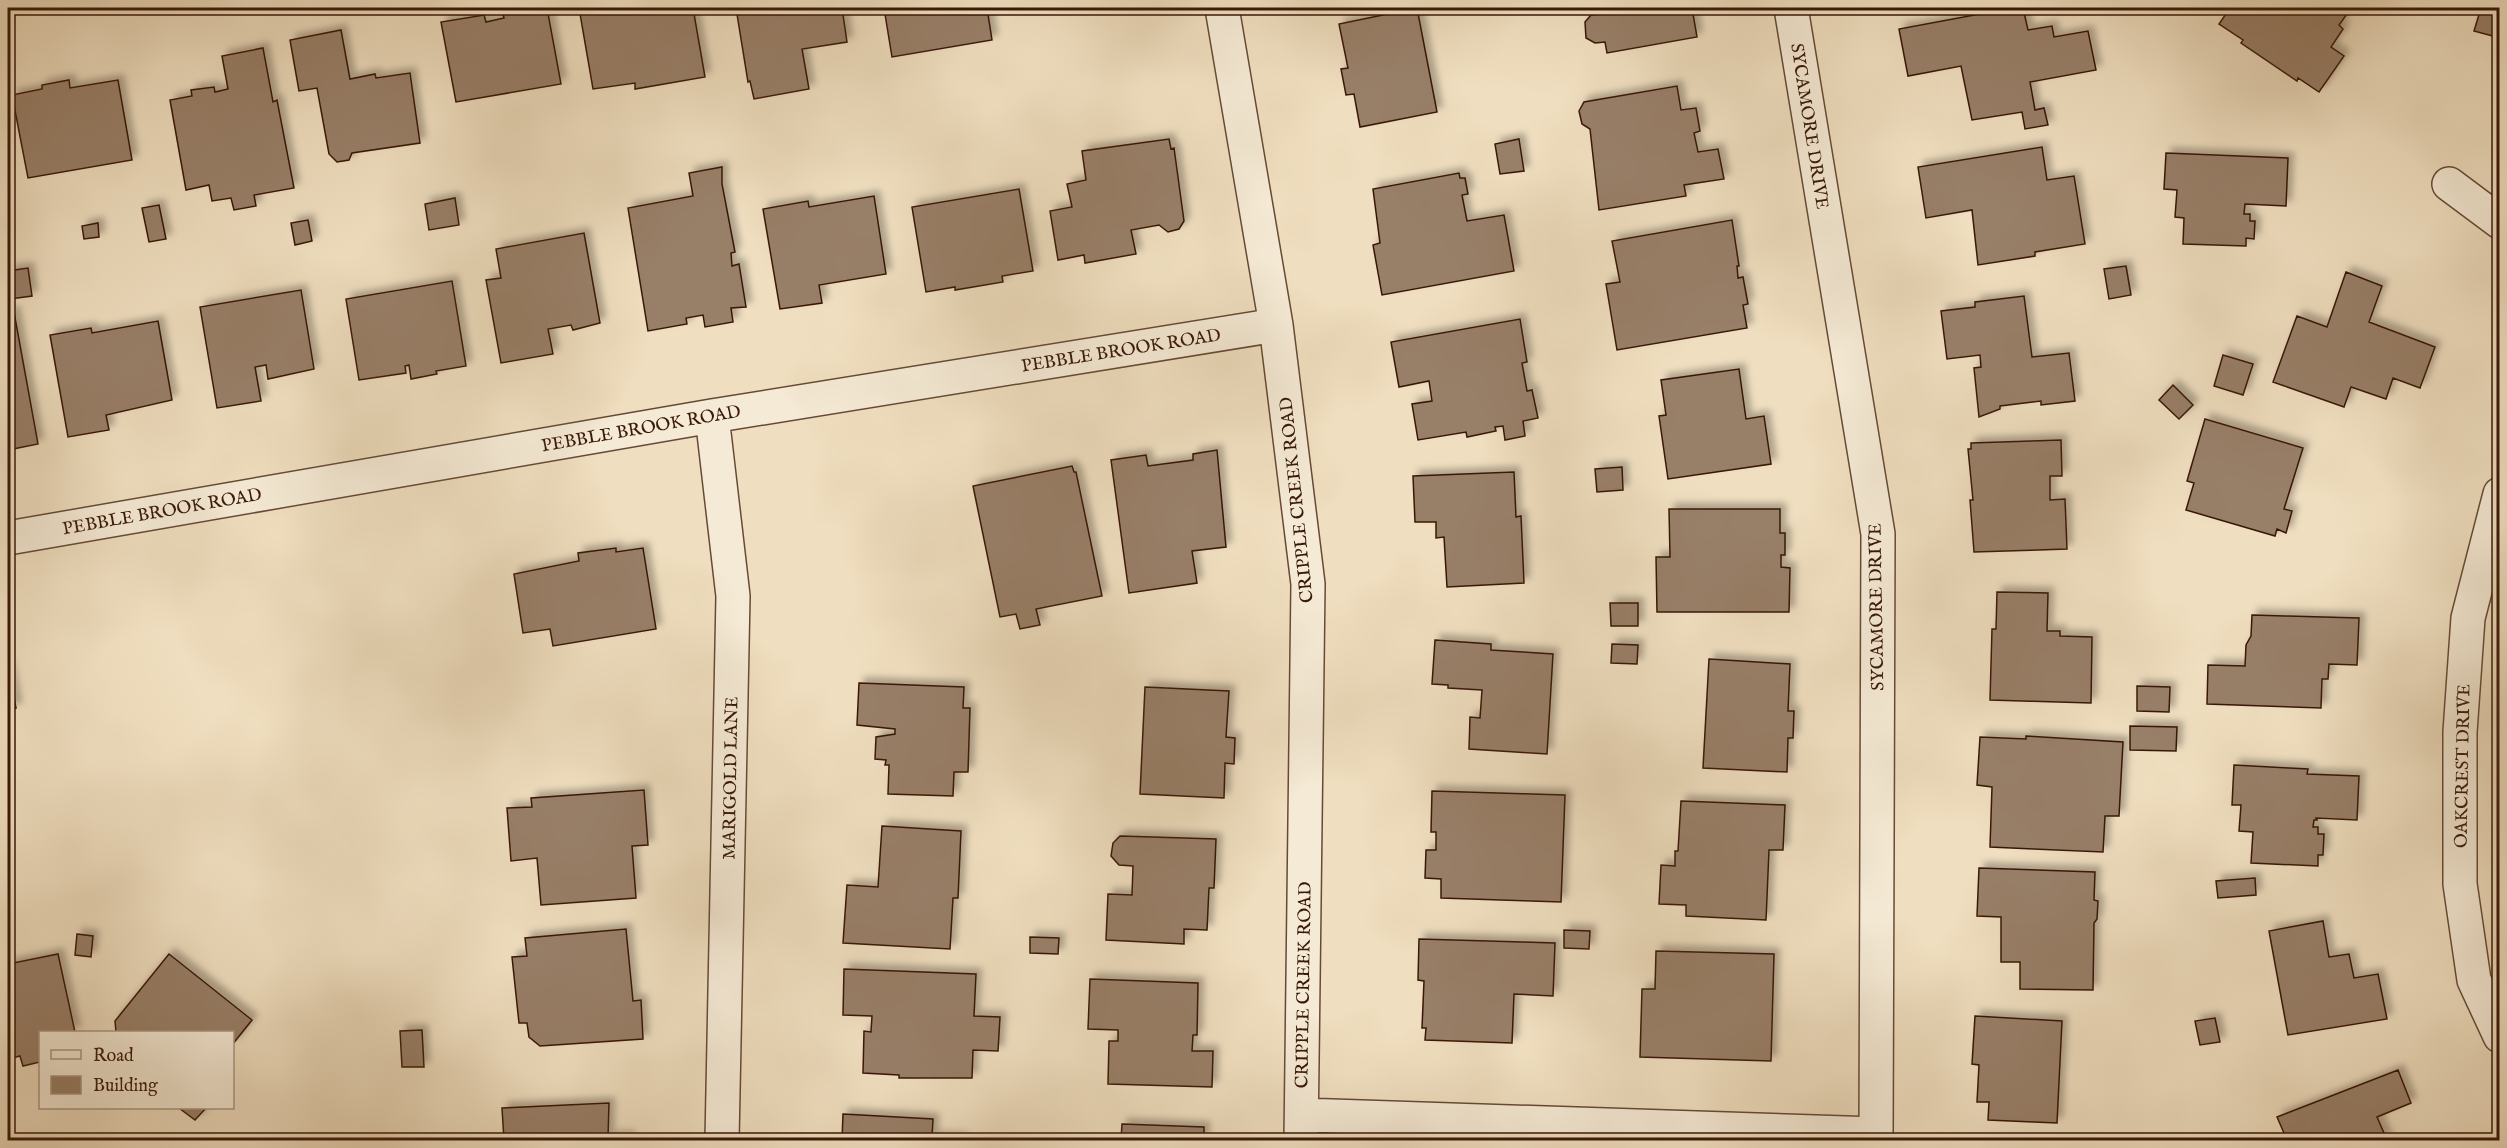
<svg xmlns="http://www.w3.org/2000/svg" width="2507" height="1148" viewBox="0 0 2507 1148" font-family="'IM FELL English',serif">
	<defs>
		<filter id="shadow"><feDropShadow dx="5.5" dy="-5.5" stdDeviation="3" flood-color="#0004"/></filter>
	</defs>
	<rect width="100%" height="100%" fill="#efdebf"/>
	<filter id="stains"><feTurbulence type="fractalNoise" baseFrequency=".00333" numOctaves="4"/><feColorMatrix values="0 0 0 0 .2 0 0 0 0 .09 0 0 0 0 .02 0 0 0 .5 -.17"/></filter>
	<radialGradient id="worn" r=".72"><stop offset=".6" stop-color="#630" stop-opacity="0"/><stop offset="1" stop-color="#630" stop-opacity=".3"/></radialGradient>
	<path fill="#987f67" stroke="#391807" stroke-width="1.5" filter="url(#shadow)" d="M539 8H547L561 84 456 102 441 22 484 15 486 22 504 18 503 14Z
		M579 8H621V10L636 8H693L705 77 635 89V83L593 89Z
		M736 8H842L847 42 802 49 809 89 754 99 750 81 748 82Z
		M884 8H987L992 40 892 57Z
		M1417 8 1437 112 1360 127 1354 94 1346 95 1341 69 1348 68 1339 24Z
		M1600 8H1692L1697 37 1607 53 1605 42 1595 43 1586 38 1585 22 1591 15 1601 14Z
		M2012 8H2023L2028 30 2052 26 2054 37 2088 31 2096 70 2030 82 2035 110 2044 108 2048 125 2025 129 2022 112 1972 120 1961 66 1908 76 1899 29Z
		M2230 8H2337L2347 14 2339 25 2343 29 2331 47 2344 56 2319 92 2298 78 2297 81 2241 43 2243 40 2219 24Z
		M2481 8H2500V38L2474 31Z
		M341 30 350 79 375 74 376 78 410 73 420 143 352 153 349 160 337 162 329 154 317 88 299 91 290 40Z
		M263 48 273 102 277 100 294 188 254 195 256 206 234 210 231 198 212 201 209 185 186 190 170 100 192 96 191 90 214 87 215 92 228 89 222 56Z
		M69 80 70 88 118 80 132 160 28 178 12 95 42 89V85Z
		M1677 86 1681 110 1696 108 1700 131 1694 133 1698 152 1718 149 1724 179 1684 185 1686 196 1599 210 1590 129 1582 124 1579 111 1584 102Z
		M1169 139 1171 149 1174 148 1184 221 1179 229 1168 232 1159 225 1131 230 1136 254 1085 263 1084 255 1058 260 1050 211 1072 207 1067 184 1086 180 1082 151Z
		M1519 139 1524 171 1500 174 1495 144Z
		M2042 147 2047 180 2074 176 2085 244 2035 252V256L1978 265 1972 210 1926 218 1918 167Z
		M2166 153 2288 158 2286 206 2245 204 2244 214H2250V221H2255L2254 239 2246 238V246L2183 244 2184 218 2175 217 2177 190 2164 189Z
		M722 167V184L735 252 731 253 732 266 739 264 746 307 731 308 733 322 705 327 703 315 686 318 687 324 648 331 628 208 693 196 689 173Z
		M1459 173 1460 178H1465L1468 194 1462 195 1467 221 1504 215 1514 271 1382 295 1373 245 1380 243 1373 189Z
		M1019 189 1033 271 1002 276 1003 282 955 290V287L926 292 912 207Z
		M874 196 886 274 819 285 822 303 780 309 763 209 808 201 809 207Z
		M455 198 459 225 429 230 425 204Z
		M159 205 166 239 149 242 142 208Z
		M308 220 312 241 295 245 291 223Z
		M1732 220 1739 266H1737L1738 278 1743 277 1748 304 1743 305 1747 328 1617 350 1606 284 1620 282 1612 241Z
		M98 223 99 237 84 239 82 226Z
		M584 233 600 323 573 330 571 325 548 329 553 354 501 363 486 280 501 278 496 249Z
		M2126 266 2131 295 2109 299 2104 269Z
		M28 268 32 296 10 299 8 271Z
		M2346 272 2382 286 2369 322 2435 347 2420 388 2393 378 2386 399 2351 387 2344 407 2273 382 2297 316 2327 327Z
		M452 281 466 366 436 371 437 374 411 379 409 365 405 366 406 373 359 380 346 299Z
		M301 290 314 369 268 379 266 365 255 367 261 401 217 408 200 307Z
		M2024 296 2032 357 2069 353 2075 401 2041 405V401L2000 406V409L1979 417 1974 368 1981 367 1980 355 1947 359 1941 311 1975 307V302Z
		M14 312 38 444 8 450V313Z
		M1520 319 1527 362 1522 363 1527 391 1532 390 1538 418 1523 421 1525 436 1505 440 1503 426 1495 427 1496 431 1467 437 1466 432 1418 440 1412 404 1432 401 1429 381 1399 387 1391 342Z
		M158 321 172 400 106 415 109 430 68 437 50 335 91 328 92 333Z
		M2223 355 2253 364 2243 395 2214 386Z
		M1739 369 1746 419 1764 416 1771 464 1668 479 1659 416 1666 415 1661 380Z
		M2173 385 2193 405 2179 419 2159 400Z
		M2205 419 2303 448 2284 509 2292 511 2286 533 2277 529 2275 536 2186 510 2194 483 2187 481Z
		M2061 440 2062 476H2050V500L2065 499 2067 549 1974 552 1970 500H1973L1968 449H1971V443Z
		M1217 450 1226 547 1192 551 1197 583 1129 593 1111 460 1146 455 1148 466 1193 460V454Z
		M1072 466 1074 472H1076L1102 596 1036 609 1040 625 1020 629 1016 614 1000 617 973 486Z
		M1622 467 1623 490 1597 492 1595 469Z
		M1514 472 1516 517 1521 516 1524 583 1447 587 1444 537 1436 538V522H1415L1413 476Z
		M1669 509H1780V533H1785V555H1781V567L1790 568 1789 612H1657L1656 557H1670Z
		M616 548V552L643 548 656 629 553 646 550 629 523 633 514 574 579 561 578 553Z
		M1997 592 2048 593 2047 631H2060V636L2092 637 2091 703 1990 700 1992 629H1996Z
		M1610 603H1638V626H1611Z
		M2252 615 2359 618 2357 665 2329 664 2328 679H2322L2321 708 2207 704 2208 665 2245 666 2246 645 2251 636Z
		M1435 640 1491 644V650L1553 654 1547 754 1469 749 1470 717 1480 718 1482 690 1448 688V685L1432 684Z
		M1612 644 1638 645 1637 664 1611 663Z
		M1709 659 1790 664 1788 711H1794L1793 738H1788L1787 772 1703 768Z
		M8 664 16 708 8 709Z
		M859 683 964 687 963 708H970L968 772H954L953 796 888 794 889 765H885L886 760 875 759 876 737 895 734V729L857 725Z
		M2137 686 2170 687 2169 712 2137 711Z
		M1145 687 1229 691 1226 737 1235 738 1234 764 1225 763 1224 798 1140 794Z
		M2130 726 2177 727 2176 751 2130 750Z
		M2026 736 2123 742 2119 816H2105L2103 852 1990 847 1992 787 1977 785 1980 737 2026 739Z
		M2234 765 2308 769 2307 774 2359 776 2357 820 2316 818 2317 820H2314L2313 827H2318V834H2324L2323 855H2318V866L2251 863 2253 832 2239 831 2241 805H2232Z
		M644 790 648 845 632 846 636 898 541 905 537 858 511 861 507 808 532 807 531 798Z
		M1432 791 1565 795 1561 902 1441 898V879L1425 878 1426 850H1436V832H1431Z
		M1681 801 1785 805 1783 850H1769L1766 920 1686 916V905L1659 904 1661 865 1675 866V851H1678Z
		M882 826 961 831 958 898H953L950 949 843 943 847 885 878 887Z
		M1120 836 1216 839 1214 888H1209L1207 930 1184 929V944L1106 940 1108 894 1132 895 1133 866 1119 865 1111 856 1113 843Z
		M1979 868 2095 872 2094 900 2098 901 2097 919 2094 923 2093 990 2020 989V962H2001V917L1977 916Z
		M2255 878 2256 895 2218 898 2216 881Z
		M2323 921 2329 957 2349 954 2354 978 2378 974 2387 1019 2288 1035 2269 931Z
		M626 929 633 1001 641 1000 643 1039 540 1046 529 1037 527 1023H519L512 957 527 956 525 938Z
		M1564 930 1590 931 1589 949 1564 948Z
		M77 934 93 936 91 957 75 955Z
		M1030 937 1059 938 1058 954 1030 953Z
		M1419 939 1555 943 1553 996 1514 994 1512 1043 1425 1040 1426 1028H1422L1424 981 1418 980Z
		M1656 951 1774 954 1771 1061 1640 1057 1642 989H1655Z
		M58 954 75 1032H40V1062L23 1066 20 1056 8 1059V964Z
		M169 954 252 1020 232 1045V1032H116L115 1021Z
		M844 969 976 974 974 1016 1000 1017 998 1051 973 1050 972 1078H899V1075L863 1073 864 1031 871 1032 872 1016 843 1015Z
		M1090 979 1198 983 1197 1035H1193L1192 1051H1213L1212 1087 1108 1084 1109 1041H1118V1030L1088 1029Z
		M1975 1016 2062 1021 2057 1123 1988 1120 1989 1102H1977L1979 1065 1972 1064Z
		M2215 1018 2220 1042 2200 1045 2195 1021Z
		M422 1030 424 1067H402L400 1031Z
		M2398 1070 2411 1103 2377 1117 2387 1140H2287L2277 1117Z
		M609 1103 608 1137 629 1136V1140H504L502 1108Z
		M179 1108H206L195 1120Z
		M843 1114 933 1119 932 1137 961 1138V1140H842Z
		M1122 1124 1204 1127V1140H1121Z"/>
	<g fill="none" stroke-linecap="round" stroke-linejoin="round">
		<g stroke="#664a35" stroke-width="36">
			<path id="minor" d="M1222 8 1276 325 1308 584 1301 1140
				M1791 8 1878 534 1876 1140
				M2449 184 2500 222
				M712 416 733 596 722 1140
				M2500 494 2468 618 2460 732V884L2474 980 2500 1036
				M8 538 712 416 1276 325
				M1302 1115 1876 1134"/>
		</g>
		<use href="#minor" stroke="#f5ead5" stroke-width="33"/>
	</g>
	<g text-anchor="middle" stroke-width="4.5" stroke-linejoin="round" paint-order="stroke">
		<g font-size="18" fill="#391807" stroke="#f5ead5">
			<text transform="translate(1810 126) rotate(81)" y="6">SYCAMORE DRIVE</text>
			<text transform="translate(1121 350) rotate(-9)" y="6">PEBBLE BROOK ROAD</text>
			<text transform="translate(641 428) rotate(-10)" y="6">PEBBLE BROOK ROAD</text>
			<text transform="translate(1296 500) rotate(-96)" y="6">CRIPPLE CREEK ROAD</text>
			<text transform="translate(162 511) rotate(-10)" y="6">PEBBLE BROOK ROAD</text>
			<text transform="translate(1876 607) rotate(-91)" y="6">SYCAMORE DRIVE</text>
			<text transform="translate(2462 766) rotate(-89)" y="6">OAKCREST DRIVE</text>
			<text transform="translate(730 778) rotate(-89)" y="6">MARIGOLD LANE</text>
			<text transform="translate(1303 985) rotate(-89)" y="6">CRIPPLE CREEK ROAD</text>
		</g>
	</g>
	<rect width="2507" height="1148" fill="none" stroke="#efdebf" stroke-width="30"/>
	<rect x="9" y="9" width="2489" height="1130" fill="none" stroke="#391807" stroke-width="3"/>
	<rect x="15" y="15" width="2477" height="1118" fill="none" stroke="#391807" stroke-width="1.5"/>
	<rect x="39" y="1031" width="195" height="78" fill="#f5ead5" stroke="#aa9683" stroke-width="1.5"/>
	<rect x="51" y="1050" width="30" height="9" fill="#f5ead5" stroke="#aa9683" stroke-width="1.5"/>
	<text x="93" y="1061" font-size="18" fill="#391807">Road</text>
	<rect x="51" y="1076" width="30" height="18" fill="#987f67" stroke="#aa9683" stroke-width="1.5"/>
	<text x="93" y="1091" font-size="18" fill="#391807">Building</text>
	<rect width="100%" height="100%" filter="url(#stains)"/>
	<rect width="100%" height="100%" fill="url(#worn)"/>
</svg>
